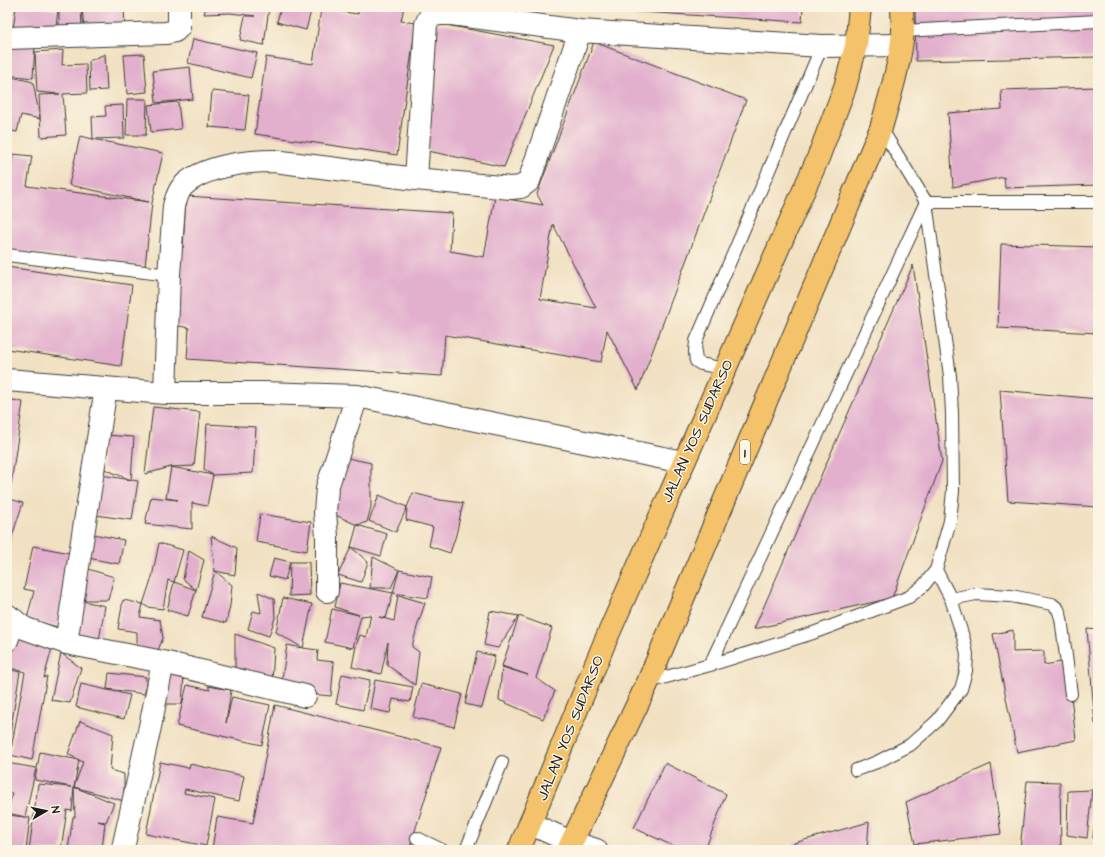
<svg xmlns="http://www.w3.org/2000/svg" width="1105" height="857" viewBox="0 0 1105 857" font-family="'Architects Daughter',sans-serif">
	<rect width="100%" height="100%" fill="#fcf5e5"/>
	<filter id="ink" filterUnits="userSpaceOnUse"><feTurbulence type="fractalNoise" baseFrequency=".025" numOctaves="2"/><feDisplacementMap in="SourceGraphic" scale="8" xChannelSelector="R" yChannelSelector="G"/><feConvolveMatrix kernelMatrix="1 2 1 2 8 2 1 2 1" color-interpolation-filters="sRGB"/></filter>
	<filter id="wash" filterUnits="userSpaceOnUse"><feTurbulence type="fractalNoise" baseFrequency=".012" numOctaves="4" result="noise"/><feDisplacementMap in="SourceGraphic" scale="16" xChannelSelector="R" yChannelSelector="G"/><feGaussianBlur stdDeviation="0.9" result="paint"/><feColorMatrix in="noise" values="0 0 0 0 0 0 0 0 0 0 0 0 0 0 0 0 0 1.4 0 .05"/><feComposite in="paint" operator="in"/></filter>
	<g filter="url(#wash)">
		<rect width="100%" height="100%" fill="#f1e1c2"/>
		<g id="blocks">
			<path fill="#e2afcd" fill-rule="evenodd" d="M16 7H33L58 10 55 34 13 29Z
				M59 7H81L82 32H59Z
				M82 7H124L125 27 84 30Z
				M206 7H269L264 45 240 40 245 16H255L230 13 204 14Z
				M281 7H312L306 30 277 22Z
				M358 7H404L401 21 416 23 397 155 255 134 266 57 313 64 321 9 358 14Z
				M575 7H803L802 22 575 8Z
				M915 7H1098V57L916 61Z
				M435 23 554 45 504 167 428 151Z
				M193 39 257 53 251 78 188 63Z
				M594 42 746 100 638 390 607 330 601 362 445 335 442 376 187 359 189 328 170 324 172 248H183L186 196 452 213 450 251 484 257 495 197 543 205 537 194ZM553 224 596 308 540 299Z
				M7 45 35 46 33 78 7 75Z
				M63 50 62 65 86 64 87 93 63 94 66 135 41 137 39 95 60 94 37 92 35 52Z
				M105 54 107 90 90 91 89 61Z
				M144 54 147 92 127 94 124 55Z
				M190 67 193 99 156 103 153 71Z
				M7 76 33 82 40 119 21 115 17 132 7 130Z
				M1098 87V185L1005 188 1004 177 953 187 948 113 1002 109 1001 90Z
				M212 91 249 95 245 130 209 127Z
				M127 99H147L146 135H126Z
				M178 102 181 129 151 132 148 105Z
				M123 105 124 138 93 139 163 153 152 203 145 266 7 250V184H9L13 154 32 156 27 186 149 202 69 185 80 136 93 139 92 117 106 116 105 106Z
				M1001 244 1098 247V333L998 328Z
				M913 265 942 461 892 598 754 629Z
				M7 267 132 285 121 366 7 349Z
				M1000 390 1098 399V507L1008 501Z
				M7 399 23 402 11 484H7Z
				M153 407 200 412 194 466 171 467 213 475 204 470 207 424 256 427 253 473 213 475 207 506 192 503V529L145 524 151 497 178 500 166 498 171 467 145 474Z
				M104 435 134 437 131 480 102 468Z
				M343 457 371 463V507L367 522 357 525 329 512Z
				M101 475 138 481 132 520 95 515Z
				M413 493 440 500 463 503 456 535 450 553 429 546 433 527 406 520 407 507 396 532 369 521 379 495 407 507Z
				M7 498 23 503 7 551Z
				M260 514 311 522 307 551 256 542Z
				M357 525 387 534 381 556 351 547Z
				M93 534 124 540 119 564 88 558Z
				M211 536 237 548 235 575 215 571 232 585 230 606 226 623 202 617 215 571Z
				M159 543 183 550 174 582 168 580 163 609 147 607 143 604 152 577Z
				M33 546 75 554 66 597 57 627 27 619 34 591 24 589Z
				M351 547 368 562 361 582 338 575Z
				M189 551 204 560 196 590 188 616 167 610 174 582 196 590 183 579Z
				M373 557 399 570 432 577 428 598 393 593 399 570 391 588H370Z
				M274 558 290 562H309L310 595 289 596 290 562 285 580 269 576Z
				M88 569 114 577 108 600H79Z
				M340 583 393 593 386 618 379 617 394 621 398 595 425 603 417 627 412 647 419 652 415 685 387 665 388 642 381 674 352 667 356 646 360 635 366 637 371 615 361 616 353 648 325 642 332 609 359 615 335 607Z
				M258 592 274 599 275 618 269 636 248 629 253 611 261 613Z
				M283 598 312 604 303 648 318 650 317 660 334 662 331 696 310 694 281 686 287 645 303 648 276 632Z
				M79 600 105 606 98 646 74 633Z
				M123 600 143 604 140 617 160 620 163 638 156 655 137 650V632L118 629Z
				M490 611 519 616 498 648 484 645Z
				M519 616 552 628 536 678 555 691 543 719 499 700 502 667 528 675 502 666Z
				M1087 629 1098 630V723L1095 724Z
				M1013 630V652L1044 651V665L1067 661 1076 740 1017 752 993 634Z
				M10 633 53 644 44 678 47 676 32 760 10 755 25 672 7 667V642Z
				M235 634 274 648 272 683 235 676Z
				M477 652 495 656 482 708 465 704Z
				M61 653 81 668 70 703 51 700Z
				M7 669 20 672 8 745H7Z
				M162 669 184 674 182 704H157Z
				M109 673 146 677 145 694 107 689Z
				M342 674 370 680 363 710 336 704Z
				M375 680 413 687 410 702 393 699 390 713 370 709Z
				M81 684 130 695 124 719 76 707Z
				M421 684 462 694 454 727 413 717Z
				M187 685 210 690 208 686 231 690 226 723 232 697 270 705 262 745 177 726Z
				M275 705 441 747 409 850 212 849 217 817 253 823Z
				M80 721 113 734 110 770 124 774V801L74 787 114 803 106 822 97 821 105 823 102 850H68L73 817H75L74 787 72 811 67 810 61 850H29L38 784 71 787 35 780 40 752 79 760 68 754ZM79 760 83 762 74 787Z
				M160 762 189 768 190 764 244 776 239 801 185 789 184 793 215 799 206 846 146 834Z
				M7 763 36 768 25 817 8 813 12 793 7 792Z
				M665 763 726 794 705 850H682L634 828Z
				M991 764 1001 834 915 844 906 802Z
				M1027 781 1060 782 1061 850H1020Z
				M1092 790 1087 838 1067 835 1068 791Z
				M1097 809H1098V838H1093Z
				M7 815 25 817 30 818 26 850H7Z
				M869 822 867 850H793L794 843Z"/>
		</g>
	</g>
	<g filter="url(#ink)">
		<use href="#blocks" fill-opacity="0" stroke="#3c3a35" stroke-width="1"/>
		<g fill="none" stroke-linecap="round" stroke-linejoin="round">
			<g stroke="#3c3a35" stroke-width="14">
				<path id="service" d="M903 31 1098 21
					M7 255 169 275
					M725 369 701 364 696 361 695 352 696 341 822 46
					M951 599 976 594 1011 596 1052 604 1058 609 1061 618 1071 694
					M710 665 926 202H1098
					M648 682 710 665 813 633 909 597 923 586 936 570 950 521 953 491 952 413 950 376 926 202 881 128
					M856 770 877 762 910 745 937 721 961 689 966 671 967 654 964 640 951 599 936 570
					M417 838 442 850
					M466 850 502 762"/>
			</g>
			<g stroke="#3c3a35" stroke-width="24">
				<path id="minor" d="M7 38 166 33 175 31 179 27V7
					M416 179 511 188 521 187 529 181 580 31
					M7 380 165 393H263L357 396 683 462
					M165 393 169 275 174 206C176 199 178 191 183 186 203 166 247 161 274 161L416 179 426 24 430 16 441 14H451L580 31 822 46 901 45
					M327 591V537L325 512 327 488 357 396
					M7 615 24 628 66 643 163 662 305 696
					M7 640 14 620
					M66 643 106 388
					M531 824 571 842 596 850
					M123 848 151 722 163 662"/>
			</g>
			<g stroke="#3c3a35" stroke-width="24">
				<path id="trunk" d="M519 850 604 644 818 158 845 87 856 46 860 7
					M568 850 648 682 881 128C890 96 900 64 903 32 903 24 902 15 902 7"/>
			</g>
			<use href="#service" stroke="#fff" stroke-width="12"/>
			<use href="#minor" stroke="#fff" stroke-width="22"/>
			<use href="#trunk" stroke="#f3c26a" stroke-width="22"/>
		</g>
	</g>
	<g text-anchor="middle" stroke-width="3" stroke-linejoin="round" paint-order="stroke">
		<rect fill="#fcf5e5" stroke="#5f5d58" stroke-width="1" x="740" y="440" width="10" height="24" rx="3"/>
		<g font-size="14" font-weight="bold" fill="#1c1c1c">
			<text x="745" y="457">1</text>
		</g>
		<g font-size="15" fill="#1c1c1c" stroke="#fcf5e5">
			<text transform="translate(697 431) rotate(-66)" y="5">JALAN YOS SUDARSO</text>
			<text transform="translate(570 728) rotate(-68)" y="5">JALAN YOS SUDARSO</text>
		</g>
	</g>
	<rect width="1105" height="857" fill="none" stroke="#fcf5e5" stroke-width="24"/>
	<g transform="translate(46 811) rotate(81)" stroke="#fcf5e5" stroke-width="3" paint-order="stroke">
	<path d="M0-3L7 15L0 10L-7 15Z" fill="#1c1c1c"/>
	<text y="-6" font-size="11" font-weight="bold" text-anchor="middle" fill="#1c1c1c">N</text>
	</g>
</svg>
